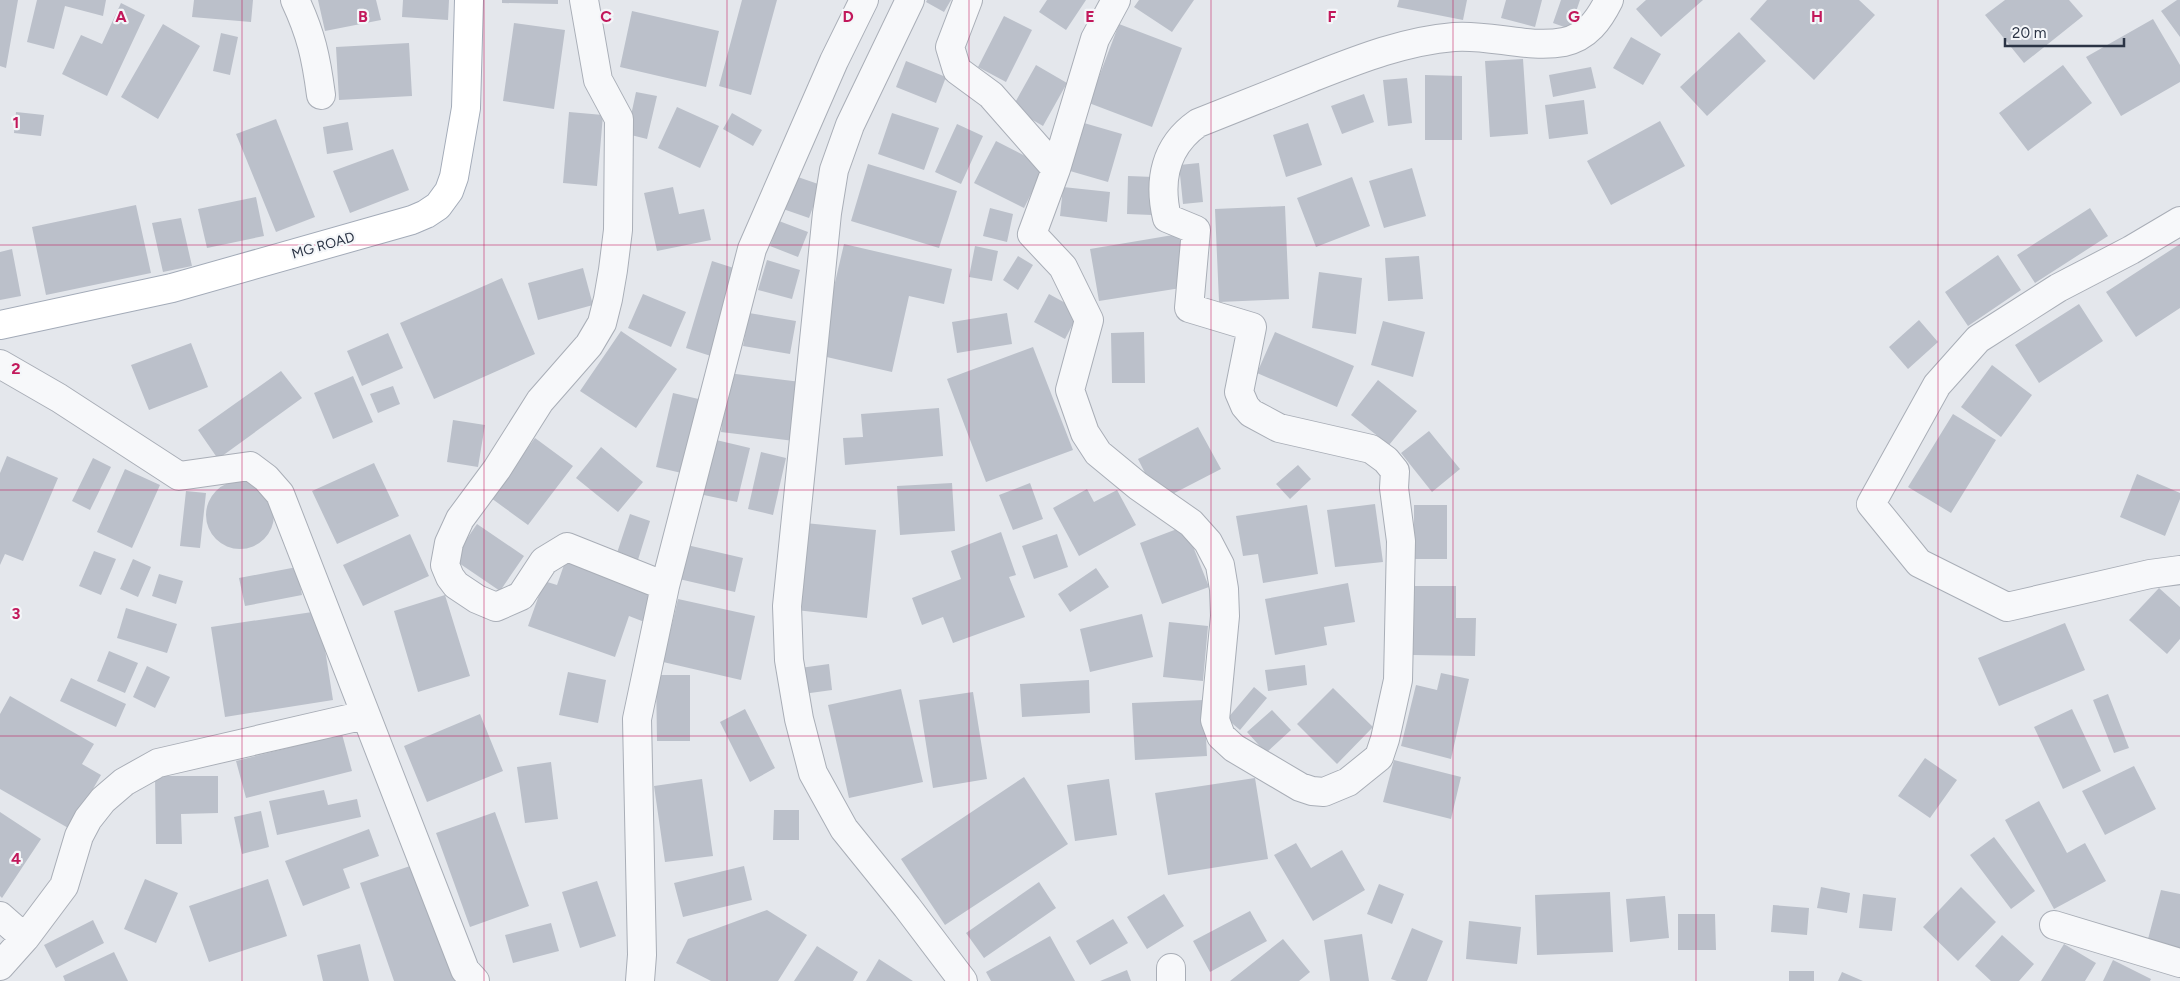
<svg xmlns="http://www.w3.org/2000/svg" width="2180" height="981" viewBox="0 0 2180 981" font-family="Figtree,sans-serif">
	<rect width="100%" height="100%" fill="#e4e7ec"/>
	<path fill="#bbc0ca" d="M0 0H18L6 68 0 66Z
		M37 0H106L103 16 65 6 54 49 27 42Z
		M194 0H253L251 22 192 17Z
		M318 0H376L381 20 325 31Z
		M403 0H449L448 20 402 17Z
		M502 0H558V4L502 3Z
		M742 0H777L751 95 719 86Z
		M927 0H951L944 12 926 2Z
		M1047 0H1086L1066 30 1039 12Z
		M1139 0H1194L1172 32 1134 7Z
		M1399 0H1467L1463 20 1397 7Z
		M1506 0H1542L1535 27 1501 18Z
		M1561 0H1580L1570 29 1553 23Z
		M1646 0H1703L1661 37 1636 9Z
		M1767 0H1859L1875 15 1814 80 1750 19Z
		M2005 0H2069L2083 16 2024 63 1985 15Z
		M2177 0H2180V37L2161 11Z
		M121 3 145 15 107 96 62 74 81 35 102 44Z
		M632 11 719 31 706 87 620 67Z
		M1004 16 1032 30 1006 82 978 67Z
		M2153 19 2180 65V82L2121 116 2086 57Z
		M514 23 565 30 554 109 503 101Z
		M163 24 200 46 158 119 121 97Z
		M1119 24 1182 48 1152 127 1089 103Z
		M1739 32 1766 61 1707 116 1680 87Z
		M221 33 238 37 230 75 213 71Z
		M1631 37 1661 54 1643 85 1613 68Z
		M409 43 412 96 339 100 336 47Z
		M1523 59 1528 134 1490 137 1485 61Z
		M906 61 946 77 936 103 896 87Z
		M1036 65 1067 83 1043 126 1012 108Z
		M2063 65 2092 103 2028 151 1999 113Z
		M1591 67 1596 88 1553 97 1549 75Z
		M1425 75 1462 76V140H1425Z
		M1407 78 1412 123 1388 126 1383 80Z
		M636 92 657 96 647 139 627 134Z
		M1364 94 1374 122 1342 134 1331 106Z
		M1584 100 1588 134 1549 139 1545 105Z
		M677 107 719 126 700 168 658 148Z
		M16 112 44 115 41 136 14 133Z
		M569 112 603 115 597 186 563 183Z
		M732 113 762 130 753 146 723 129Z
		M892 113 939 128 924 170 878 154Z
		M276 119 315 217 276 232 236 134Z
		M1660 121 1685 166 1611 205 1587 161Z
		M348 122 353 150 327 154 323 127Z
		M1084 123 1122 134 1108 182 1070 171Z
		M1308 123 1322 165 1286 177 1273 135Z
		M957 124 983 136 961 184 935 172Z
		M996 141 1045 166 1024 208 974 183Z
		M393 149 409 190 350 213 333 171Z
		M1199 163 1203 202 1183 204 1179 165Z
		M868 164 957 191 939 248 851 221Z
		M1412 168 1426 216 1384 228 1369 181Z
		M795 176 821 185 809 218 783 209Z
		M1128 176 1154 177 1152 215 1127 214Z
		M1352 177 1370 226 1316 247 1297 198Z
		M673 187 679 214 704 209 711 240 657 251 644 193Z
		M1063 187 1110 192 1107 222 1060 216Z
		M256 197 264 236 207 248 198 209Z
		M136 205 151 273 46 295 32 227Z
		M1285 206 1289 299 1219 302 1215 209Z
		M990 208 1013 214 1007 242 983 236Z
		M2090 208 2108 236 2035 283 2017 255Z
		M181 218 192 266 163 272 152 223Z
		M779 221 808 232 798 257 770 246Z
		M1179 234 1187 287 1099 301 1090 249Z
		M844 244 952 269 944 304 909 296 892 372 818 355Z
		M2180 244V308L2136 337 2106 292Z
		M975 246 998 251 992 281 969 277Z
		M12 249 21 296 0 300V252Z
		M1998 255 2021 290 1968 326 1945 292Z
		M1018 256 1033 265 1018 290 1003 280Z
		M1419 256 1423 299 1388 301 1385 258Z
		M767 260 800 270 792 299 758 290Z
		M712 261 740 270 714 357 686 348Z
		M583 268 593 305 538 320 528 283Z
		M1319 272 1362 278 1356 334 1312 328Z
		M502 278 535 354 434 399 400 323Z
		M643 294 686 312 671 347 628 328Z
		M1049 294 1080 311 1065 339 1034 322Z
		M2079 304 2103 341 2039 383 2015 345Z
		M749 313 796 321 790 354 743 346Z
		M1007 313 1012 344 957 353 952 322Z
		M1919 320 1938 342 1908 369 1889 347Z
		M1383 321 1425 332 1413 377 1371 365Z
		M621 331 677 369 636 428 580 391Z
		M1144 332 1145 383H1112L1111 333Z
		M1275 332 1354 366 1337 407 1257 373Z
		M388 333 403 368 362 386 347 351Z
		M191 343 208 387 149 410 131 365Z
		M1033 347 1073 450 986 482 947 379Z
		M1992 365 2032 395 2001 437 1961 407Z
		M281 371 302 398 218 459 198 430Z
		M728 373 801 382 794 441 721 432Z
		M353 376 373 422 333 439 314 393Z
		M1378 380 1417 411 1389 445 1351 415Z
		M393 386 400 404 378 413 370 394Z
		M673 393 707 401 690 475 656 467Z
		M939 408 943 456 845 465 843 438 863 437 861 414Z
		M1953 414 1996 440 1951 513 1908 487Z
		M453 420 485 425 478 467 447 462Z
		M1198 427 1221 469 1159 501 1138 459Z
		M1429 431 1460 469 1432 492 1401 453Z
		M535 438 573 466 528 525 491 498Z
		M712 439 750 448 737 502 699 494Z
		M601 447 643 482 618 512 576 478Z
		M761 452 786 458 773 515 748 509Z
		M7 456 58 478 23 561 5 554 0 565V473Z
		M93 458 111 467 90 510 72 501Z
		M374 463 399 516 337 544 312 491Z
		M1298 465 1311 479 1290 499 1276 484Z
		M125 469 160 485 132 548 97 532Z
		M2137 474 2180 493V499L2165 536 2120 517Z
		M206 515a34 34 0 1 1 68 0a34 34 0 1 1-68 0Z
		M952 483 955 531 900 535 897 486Z
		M1030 483 1043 519 1013 530 999 495Z
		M1087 489 1094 502 1117 490 1136 525 1079 556 1053 508Z
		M186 491 206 493 200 548 180 546Z
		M1375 504 1383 562 1335 567 1327 510Z
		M1307 505 1318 574 1263 583 1258 554 1243 556 1236 516Z
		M1414 505H1447V559H1414Z
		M630 514 650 521 637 563 616 556Z
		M805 523 876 530 867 618 796 610Z
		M477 524 524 556 500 591 453 559Z
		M1185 526 1209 587 1162 604 1140 543Z
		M1001 532 1016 575 1009 577 1025 617 953 643 943 617 922 625 912 598 961 579 951 551Z
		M410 534 429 576 363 606 343 565Z
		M1057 534 1068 567 1034 579 1022 546Z
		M687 545 743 558 735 592 679 579Z
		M94 551 116 559 101 595 79 586Z
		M133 559 151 567 138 597 120 589Z
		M566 559 658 592 647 623 629 616 615 657 528 626 544 581 557 585Z
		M297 567 302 595 245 606 239 578Z
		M1096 568 1109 587 1070 612 1058 594Z
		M159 574 183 581 176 604 152 596Z
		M1348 583 1355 622 1324 627 1327 645 1275 655 1265 599Z
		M1414 586H1456V618H1476L1475 656 1413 655Z
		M2159 588 2180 607V639L2167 654 2129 620Z
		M445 595 470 676 418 692 394 611Z
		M678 599 755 616 741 680 663 662Z
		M126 608 177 624 167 653 117 638Z
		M319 611 333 700 225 717 211 627Z
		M1142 614 1153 657 1090 672 1080 629Z
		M1169 622 1208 626 1203 681 1163 677Z
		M2065 623 2085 670 1999 706 1978 658Z
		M109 651 138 663 125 693 97 681Z
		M829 664 832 690 803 694 800 668Z
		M1305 665 1307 685 1268 691 1265 670Z
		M147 666 170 677 155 708 133 697Z
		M568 672 606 680 598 723 559 715Z
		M1441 673 1469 679 1451 759 1401 746 1416 685 1437 690Z
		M656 675H690V741H657Z
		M71 678 126 704 116 727 60 701Z
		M1089 680 1090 713 1022 717 1020 684Z
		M1254 687 1267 698 1240 730 1227 719Z
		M1333 688 1373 727 1337 764 1297 724Z
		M901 689 923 782 849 798 828 705Z
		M973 692 987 779 933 788 919 700Z
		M2108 694 2129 748 2114 753 2093 700Z
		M10 696 94 744 82 764 101 775 70 829 0 789V714Z
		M1204 700 1207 756 1135 760 1132 703Z
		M745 709 775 768 750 782 720 722Z
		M2072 709 2101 771 2063 789 2034 727Z
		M1272 710 1291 730 1266 753 1247 732Z
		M480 714 503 771 427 802 404 746Z
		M342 734 352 771 246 798 236 761Z
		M1925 758 1957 780 1930 818 1898 796Z
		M1394 760 1461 777 1451 819 1383 802Z
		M551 762 558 819 525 823 517 767Z
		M2134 766 2156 809 2105 835 2082 791Z
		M155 776H218V813L181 814 182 844H156Z
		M1024 777 1068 844 945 925 901 859Z
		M1255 778 1268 859 1168 875 1155 793Z
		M702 779 713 856 665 862 654 786Z
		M1109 779 1117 835 1075 841 1067 785Z
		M324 790 328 805 357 799 361 817 277 835 269 801Z
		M2039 801 2067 853 2085 843 2106 881 2054 909 2005 820Z
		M774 810H799V840H773Z
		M261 811 269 847 242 854 234 817Z
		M0 812 41 839 2 898 0 896Z
		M495 812 529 906 470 927 436 833Z
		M369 829 379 856 343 869 350 888 303 906 285 861Z
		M1994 837 2035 891 2011 909 1970 855Z
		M1296 843 1311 868 1342 850 1365 890 1313 921 1274 855Z
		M416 864 456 981H394L360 883Z
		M744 866 752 900 683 917 674 883Z
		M145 879 178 893 156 943 124 929Z
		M268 879 287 936 209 962 189 906Z
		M597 881 616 936 580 948 562 892Z
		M1039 882 1056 908 984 958 966 933Z
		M1379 884 1404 894 1392 924 1367 914Z
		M1821 887 1850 893 1847 913 1817 908Z
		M1961 887 1996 922 1958 961 1923 927Z
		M2161 890 2180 894V948L2148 939Z
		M1610 892 1613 952 1537 955 1535 895Z
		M1164 894 1184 926 1147 949 1127 917Z
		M1863 894 1896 898 1892 931 1859 928Z
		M1665 896 1669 938 1630 942 1626 899Z
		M1773 905 1809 908 1807 935 1771 932Z
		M767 910 807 935 778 981H711L676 963 688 939Z
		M1250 911 1267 941 1210 972 1193 941Z
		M1678 914H1715L1716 950H1678Z
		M1113 919 1128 943 1090 965 1076 941Z
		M93 920 104 943 56 968 44 945Z
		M1469 921 1521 927 1517 964 1466 959Z
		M551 923 559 951 513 963 505 935Z
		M1412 928 1443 941 1427 981H1397L1391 979Z
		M1362 934 1369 981H1330L1324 940Z
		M2002 935 2034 964 2019 981H1991L1975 966Z
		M1050 936 1075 981H991L986 972Z
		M1283 939 1310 972 1299 981H1230Z
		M360 944 369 981H323L317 955Z
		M2064 944 2096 963 2085 981H2041Z
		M817 946 858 972 853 981H794Z
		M114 952 128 981H65L63 976Z
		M879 959 913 981H866Z
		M2113 960 2151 979 2150 981H2103Z
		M1127 970 1131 981H1100Z
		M1789 971H1814V981H1789Z
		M1842 972 1863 981H1838Z"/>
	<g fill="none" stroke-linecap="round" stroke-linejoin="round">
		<g stroke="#a9aeb7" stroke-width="30">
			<path id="minor" d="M295 0C311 34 316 57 321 95
				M584 0 598 80 619 119 618 230 613 270 608 299 602 323 589 345 540 401 497 469 460 519 449 543 445 565 450 577 456 585 477 599 496 607 521 596 544 561 567 547 665 586
				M910 0 850 125 834 170 827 213 787 606 789 660 799 719 813 773 844 829 907 907 963 981
				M968 0 950 47 957 70 991 95 1056 169 1032 234 1063 267 1089 320 1070 390 1085 433 1098 453 1138 486 1191 523 1208 542 1220 565 1224 589 1225 616 1215 720 1221 736 1234 748 1300 787 1312 791 1324 792 1348 782 1379 757 1385 739 1398 680 1401 541 1394 488 1395 471 1386 460 1371 449 1279 428 1251 413 1245 406 1239 392 1252 327 1189 308 1196 230 1167 218C1158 180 1165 146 1198 123 1236 108 1274 93 1311 78 1357 60 1404 41 1454 37 1489 34 1529 49 1564 42 1587 37 1599 20 1609 0
				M1056 169 1095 39 1116 0
				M2180 221 2131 250 2058 288 1978 339 1937 385 1871 504 1919 563 2007 607 2150 574 2180 570
				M0 364 59 398 179 476 250 466 266 478 280 494 465 970 475 981
				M0 916 25 938
				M2054 925 2180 963
				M0 966 25 938 64 886 79 836 88 819 103 800 124 782 158 763 365 715
				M640 981 642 955 637 719 665 586 752 249 834 61 864 0
				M1171 981V968"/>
		</g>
		<g stroke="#a3abb8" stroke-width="30">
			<path id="major" d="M0 325 172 288 412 220 426 214 438 206 449 191 454 177 466 108 469 0"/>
		</g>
		<use href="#minor" stroke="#f7f8fa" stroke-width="28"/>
		<use href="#major" stroke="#fff" stroke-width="28"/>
	</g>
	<path fill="none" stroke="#c2185b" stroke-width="1" stroke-opacity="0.55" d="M242 0V981M484 0V981M727 0V981M969 0V981M1211 0V981M1453 0V981M1696 0V981M1938 0V981M0 245H2180M0 490H2180M0 736H2180"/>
	<g text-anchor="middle" stroke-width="4.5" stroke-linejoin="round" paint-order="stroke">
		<g font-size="14" fill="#2b3445" stroke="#f4f6f9">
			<text transform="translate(323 245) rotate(-16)" y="5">MG ROAD</text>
		</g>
	</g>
	<g font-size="16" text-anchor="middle" font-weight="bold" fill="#c2185b" stroke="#f4f6f9" stroke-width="4.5" stroke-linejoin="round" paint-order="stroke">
		<text x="121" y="22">A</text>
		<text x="363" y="22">B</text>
		<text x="606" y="22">C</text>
		<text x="848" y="22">D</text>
		<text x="1090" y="22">E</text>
		<text x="1332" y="22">F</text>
		<text x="1574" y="22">G</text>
		<text x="1817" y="22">H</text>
		<text x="16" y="128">1</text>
		<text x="16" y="374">2</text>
		<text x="16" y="619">3</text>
		<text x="16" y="864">4</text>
	</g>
	<path d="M2005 38v8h119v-8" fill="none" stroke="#2b3445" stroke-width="2.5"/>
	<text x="2012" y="38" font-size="15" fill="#2b3445" stroke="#f4f6f9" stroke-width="4" paint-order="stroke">20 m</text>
</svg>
